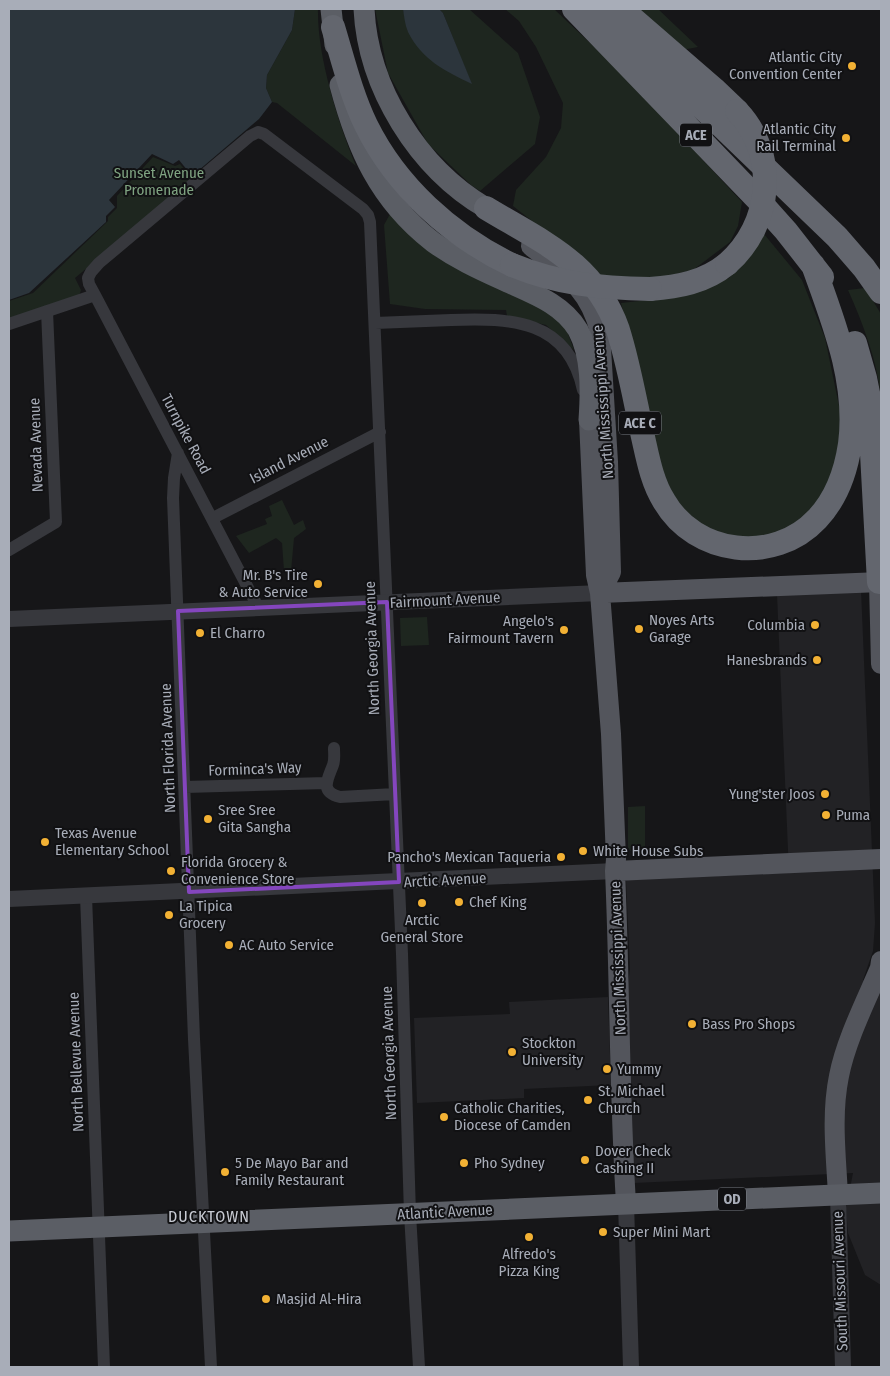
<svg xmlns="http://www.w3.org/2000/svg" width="890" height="1376" viewBox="0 0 890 1376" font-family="'Fira Sans Condensed',sans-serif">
	<rect width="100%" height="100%" fill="#161618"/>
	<path fill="#222225" d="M861 590 875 923 873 951 863 980 881 990V1285L865 1275 848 1233 846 1209 853 1173 634 1183 626 997 630 969 626 880 789 873 777 594Z
		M608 997 611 1085 524 1089V1098L417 1103 414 1018 510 1014 509 1002Z"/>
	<path fill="#1e261f" d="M295 9H318C317 56 338 122 356 166L277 103 272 102 266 88 267 75 292 30Z
		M375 9H403L408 31 471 83 443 13 439 9H469L518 53 540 117 535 144 480 191 471 185 428 144 388 73Z
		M505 9H554L624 75 742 202 738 226 730 242 693 270 650 280 600 278 583 261 513 206 516 190 546 157 561 128 563 103 536 47 519 21Z
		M632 9H658L698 47 682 50Z
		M153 157 175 166 180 164 193 179 75 278 81 290 79 296 9 320V301L33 293 108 221V217L117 208V196Z
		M390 214 546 307 564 323 574 350 546 325 507 316 506 310 425 309 390 304 384 225Z
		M764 234 802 280 825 338 843 425 838 467 818 506 791 527 757 539 720 535 683 513 659 475 645 398 621 303 684 296 729 278Z
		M865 288 881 314V397C877 360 863 324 848 290Z
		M282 500 294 525 303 520 306 529 294 538 291 571H284L282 543 276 538 249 553 236 536 267 524 265 519 272 516 269 506Z
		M427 617 429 645 401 646 400 618Z
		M645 806V854L634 855 628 848V807Z"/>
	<path fill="#2c353c" d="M9 9H295L292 30 267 75 266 88 272 102 259 119 192 176 179 160 173 164 152 154 109 200 115 207 106 216V222L29 293 9 300Z
		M403 9H439L443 13 472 84C445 71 422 60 408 32 405 25 404 16 403 9Z"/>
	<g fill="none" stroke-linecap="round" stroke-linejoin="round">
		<path stroke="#37383d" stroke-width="12" d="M375 323C400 322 426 321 451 320 511 318 568 319 583 390
			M9 324 95 295
			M178 453 174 478 173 498 194 1039 211 1367
			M213 518 380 432
			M9 550 56 522 47 311
			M258 607 96 297 89 284 88 278 91 272 99 263 250 136 258 132 264 134 363 209 368 215 370 222 402 954 410 1214 419 1367
			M334 748C334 754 335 760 333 765 328 779 319 792 340 797L395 794
			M185 787 326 783
			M86 896 104 1367"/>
		<path stroke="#37383d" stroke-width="16" d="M9 619 600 593
			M9 899 615 871
			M838 1195 843 1367
			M626 1203 631 1367"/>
		<path stroke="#53555c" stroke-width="20" d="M531 246C563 272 590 289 600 332L608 462 611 572 600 593
			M589 420 596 575 600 593 611 734 616 859 615 871C620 982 619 1093 626 1203
			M879 582 881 664
			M600 593 881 582
			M615 871 881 859
			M838 1195C836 1155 831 1115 839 1076 846 1040 866 1001 880 968L881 961"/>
		<path stroke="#5b5e65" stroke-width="21" d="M331 9 335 45
			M364 9C368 88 418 168 486 208
			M340 85C357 149 379 200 433 242 455 258 479 269 503 280 531 293 562 303 578 330 592 356 591 391 589 420
			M9 1231 881 1193"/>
		<path stroke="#63666e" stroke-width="24" d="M574 9 761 203 786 231 822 277
			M600 9 837 237 864 268 881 292
			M624 11 714 89 737 111
			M333 27C343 60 351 94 366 125 396 186 451 236 512 265
			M486 208C542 242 595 263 618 330 629 365 635 401 643 437 648 459 652 482 664 501 695 555 774 565 817 519 836 499 846 471 850 444 858 382 834 323 813 265
			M650 289C678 287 705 282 727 264
			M855 343 865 378 869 398 879 582"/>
		<path stroke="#63666e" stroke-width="24" d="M727 264C772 225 779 155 737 111
			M512 265C558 284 600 288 650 289"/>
	</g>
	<path fill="none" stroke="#8446be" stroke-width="4" stroke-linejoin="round" d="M387 602 399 882 189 892 178 611Z"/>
	<g fill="#f2b134" stroke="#111113" stroke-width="2">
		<circle cx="852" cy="66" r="5"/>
		<circle cx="846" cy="138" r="5"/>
		<circle cx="318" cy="584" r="5"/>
		<circle cx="815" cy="625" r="5"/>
		<circle cx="639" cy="629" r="5"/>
		<circle cx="564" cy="630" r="5"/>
		<circle cx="200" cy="633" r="5"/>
		<circle cx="817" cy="660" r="5"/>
		<circle cx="825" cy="794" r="5"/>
		<circle cx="826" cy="815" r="5"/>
		<circle cx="208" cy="819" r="5"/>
		<circle cx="45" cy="842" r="5"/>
		<circle cx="583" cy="851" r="5"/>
		<circle cx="561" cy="857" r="5"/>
		<circle cx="171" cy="871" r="5"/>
		<circle cx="459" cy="902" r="5"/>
		<circle cx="422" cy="903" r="5"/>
		<circle cx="169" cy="915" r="5"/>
		<circle cx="229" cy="945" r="5"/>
		<circle cx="692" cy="1024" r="5"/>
		<circle cx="512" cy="1052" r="5"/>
		<circle cx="607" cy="1069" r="5"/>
		<circle cx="588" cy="1100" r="5"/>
		<circle cx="444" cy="1117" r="5"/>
		<circle cx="585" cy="1160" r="5"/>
		<circle cx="464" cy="1163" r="5"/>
		<circle cx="225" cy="1172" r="5"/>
		<circle cx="603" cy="1232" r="5"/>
		<circle cx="529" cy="1237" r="5"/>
		<circle cx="266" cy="1299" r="5"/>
	</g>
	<g text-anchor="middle" stroke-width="4" stroke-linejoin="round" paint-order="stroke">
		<g fill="#111113" stroke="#7b7e86" stroke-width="1">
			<rect x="680" y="123.5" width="32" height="23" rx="4"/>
			<rect x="619" y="411.5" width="42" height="23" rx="4"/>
			<rect x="718" y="1187.5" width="28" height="23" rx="4"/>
		</g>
		<g font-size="14" font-weight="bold" fill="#a8adb8">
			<text x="696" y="140">ACE</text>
			<text x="640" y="428">ACE C</text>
			<text x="732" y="1204">OD</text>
		</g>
		<g font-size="15" fill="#a8adb8" stroke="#111113" text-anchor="start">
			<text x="842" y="62" text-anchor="end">Atlantic City<tspan x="842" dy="17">Convention Center</tspan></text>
			<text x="836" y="134" text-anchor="end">Atlantic City<tspan x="836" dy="17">Rail Terminal</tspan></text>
			<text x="308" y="580" text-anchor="end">Mr. B's Tire<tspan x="308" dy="17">&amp; Auto Service</tspan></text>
			<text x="649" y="625">Noyes Arts<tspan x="649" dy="17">Garage</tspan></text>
			<text x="554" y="626" text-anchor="end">Angelo's<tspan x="554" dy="17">Fairmount Tavern</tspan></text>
			<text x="805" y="630" text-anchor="end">Columbia</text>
			<text x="210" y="638">El Charro</text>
			<text x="807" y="665" text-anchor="end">Hanesbrands</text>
			<text x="815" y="799" text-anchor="end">Yung'ster Joos</text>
			<text x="218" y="815">Sree Sree<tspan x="218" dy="17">Gita Sangha</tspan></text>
			<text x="836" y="820">Puma</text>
			<text x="55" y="838">Texas Avenue<tspan x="55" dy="17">Elementary School</tspan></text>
			<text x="593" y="856">White House Subs</text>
			<text x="551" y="862" text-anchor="end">Pancho's Mexican Taqueria</text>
			<text x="181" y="867">Florida Grocery &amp;<tspan x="181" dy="17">Convenience Store</tspan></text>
			<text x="469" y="907">Chef King</text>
			<text x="179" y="911">La Tipica<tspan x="179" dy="17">Grocery</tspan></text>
			<text x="422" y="925" text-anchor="middle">Arctic<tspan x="422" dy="17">General Store</tspan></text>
			<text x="239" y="950">AC Auto Service</text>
			<text x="702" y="1029">Bass Pro Shops</text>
			<text x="522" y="1048">Stockton<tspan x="522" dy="17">University</tspan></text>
			<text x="617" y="1074">Yummy</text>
			<text x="598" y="1096">St. Michael<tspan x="598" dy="17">Church</tspan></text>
			<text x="454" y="1113">Catholic Charities,<tspan x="454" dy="17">Diocese of Camden</tspan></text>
			<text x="595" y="1156">Dover Check<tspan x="595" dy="17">Cashing II</tspan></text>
			<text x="235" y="1168">5 De Mayo Bar and<tspan x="235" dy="17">Family Restaurant</tspan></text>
			<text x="474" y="1168">Pho Sydney</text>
			<text x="613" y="1237">Super Mini Mart</text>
			<text x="529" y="1259" text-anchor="middle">Alfredo's<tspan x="529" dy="17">Pizza King</tspan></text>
			<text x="276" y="1304">Masjid Al-Hira</text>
		</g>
		<g font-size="15" fill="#7fa381" stroke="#111113">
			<text x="159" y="178">Sunset Avenue<tspan x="159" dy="17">Promenade</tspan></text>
		</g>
		<g font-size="15" fill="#a8adb8" stroke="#111113">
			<text transform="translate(603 402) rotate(-94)" y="5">North Mississippi Avenue</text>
			<text transform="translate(186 434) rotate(62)" y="5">Turnpike Road</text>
			<text transform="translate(36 445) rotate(-92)" y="5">Nevada Avenue</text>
			<text transform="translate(289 460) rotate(-27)" y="5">Island Avenue</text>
			<text transform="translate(445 600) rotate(-3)" y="5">Fairmount Avenue</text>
			<text transform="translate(372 648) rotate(-92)" y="5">North Georgia Avenue</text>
			<text transform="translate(168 748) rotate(-92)" y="5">North Florida Avenue</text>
			<text transform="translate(255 769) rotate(-2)" y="5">Forminca's Way</text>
			<text transform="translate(445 880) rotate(-3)" y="5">Arctic Avenue</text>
			<text transform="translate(618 958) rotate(-92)" y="5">North Mississippi Avenue</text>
			<text transform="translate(389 1053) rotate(-92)" y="5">North Georgia Avenue</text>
			<text transform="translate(76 1062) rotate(-92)" y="5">North Bellevue Avenue</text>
			<text transform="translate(445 1212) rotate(-3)" y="5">Atlantic Avenue</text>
			<text transform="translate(840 1281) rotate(-92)" y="5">South Missouri Avenue</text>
		</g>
		<g font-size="16" letter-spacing="1" fill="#c9ccd4" stroke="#111113">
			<text x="209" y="1222">DUCKTOWN</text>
		</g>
	</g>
	<rect width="890" height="1376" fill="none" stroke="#a8adb8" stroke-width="20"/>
</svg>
